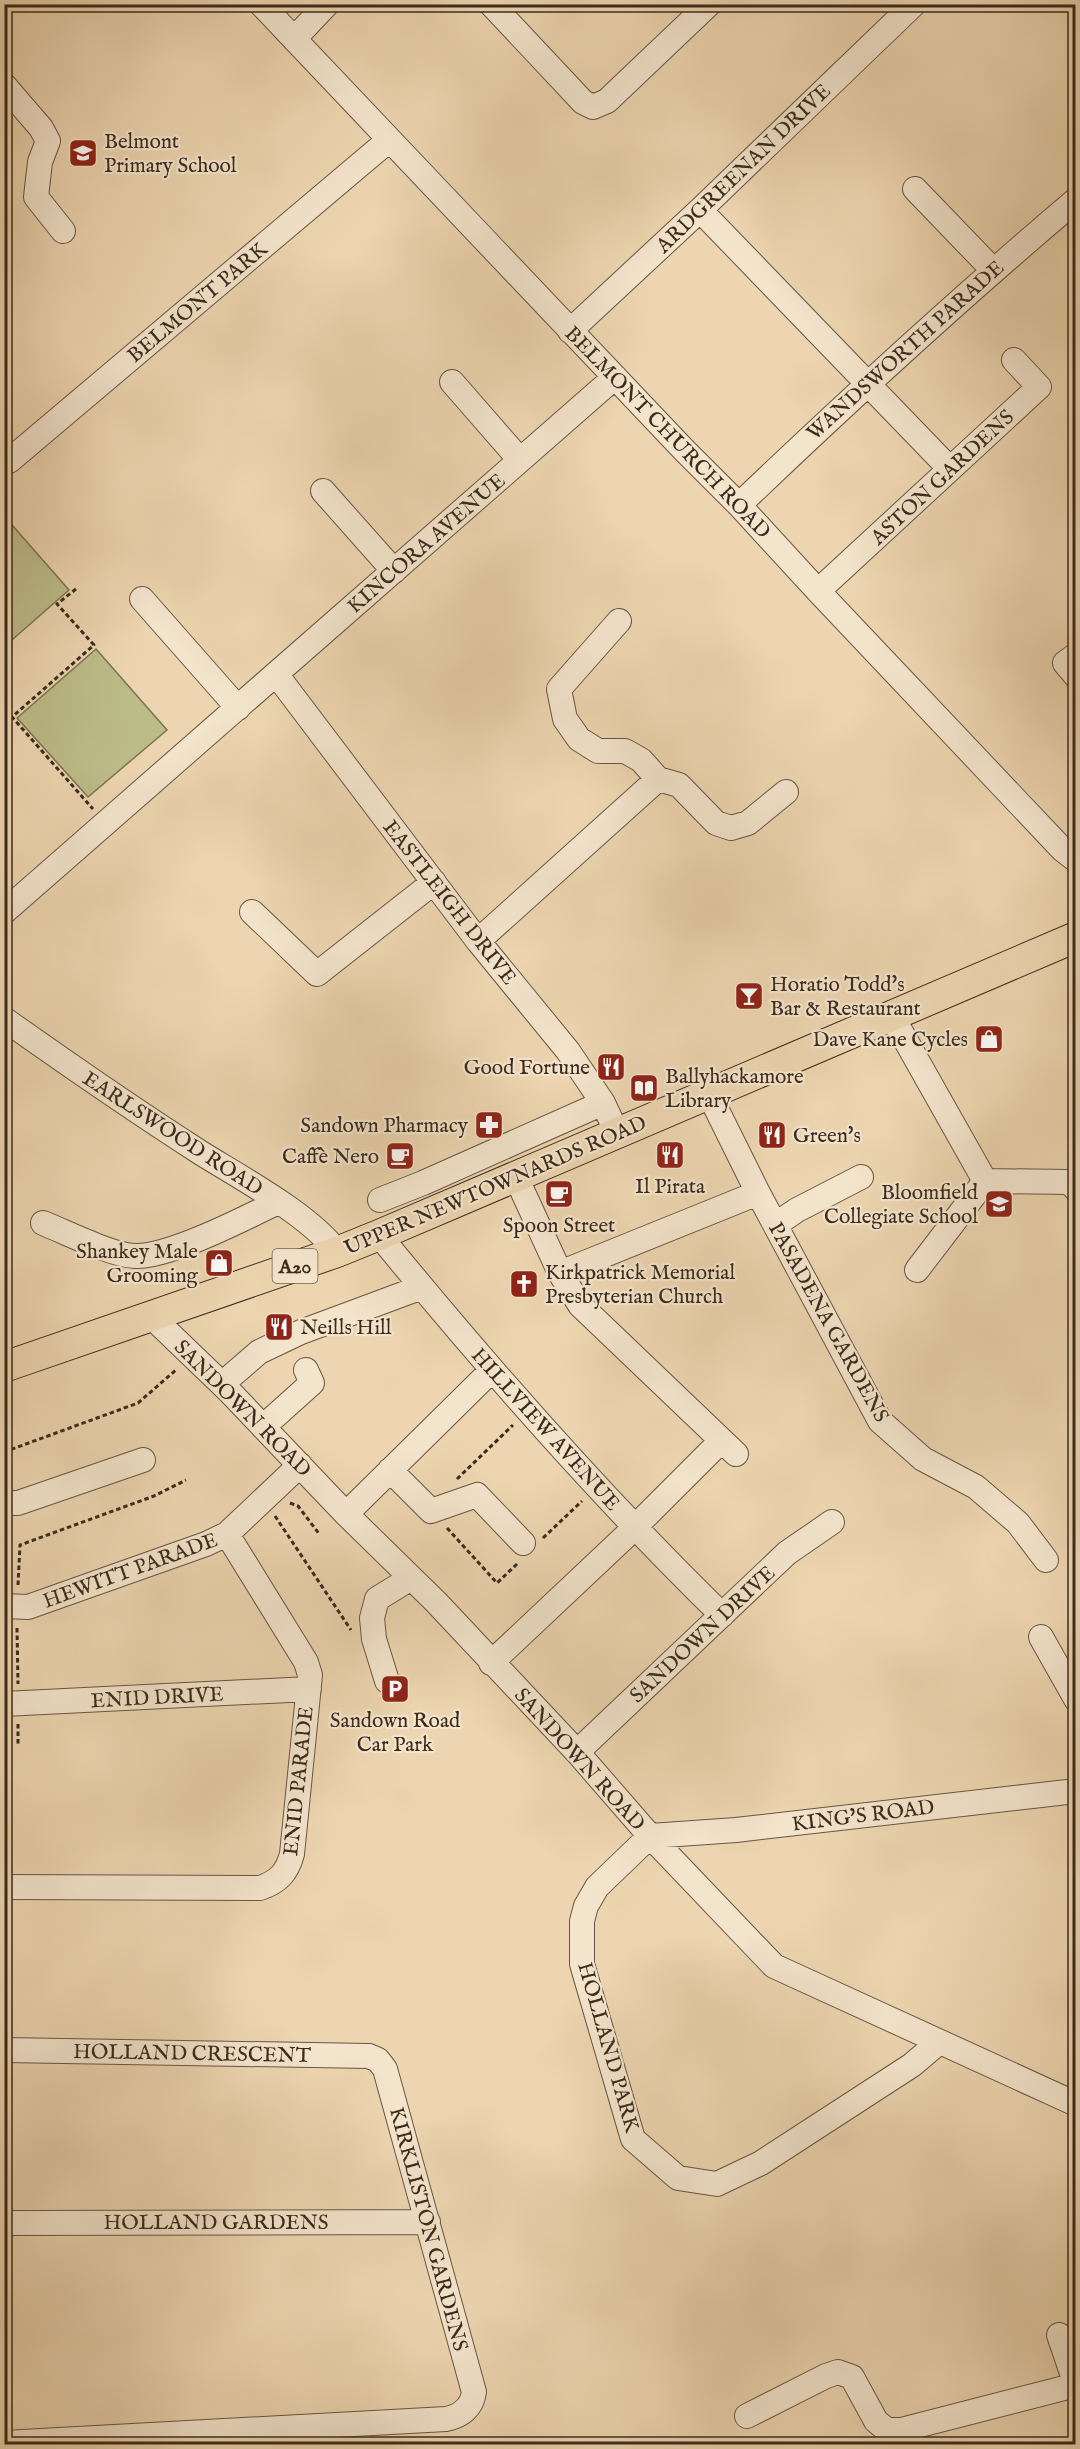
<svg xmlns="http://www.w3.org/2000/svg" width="1080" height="2449" viewBox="0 0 1080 2449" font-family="'IM FELL English',serif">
	<rect width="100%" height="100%" fill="#ecd5b0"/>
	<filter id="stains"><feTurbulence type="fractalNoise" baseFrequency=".00333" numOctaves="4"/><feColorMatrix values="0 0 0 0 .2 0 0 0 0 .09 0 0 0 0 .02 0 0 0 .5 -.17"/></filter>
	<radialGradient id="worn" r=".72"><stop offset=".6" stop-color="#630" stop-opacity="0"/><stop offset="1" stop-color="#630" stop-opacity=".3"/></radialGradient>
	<path fill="#bcbc88" stroke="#7c7452" stroke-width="1.5" d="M5 517 69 590 5 646H4Z
		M96 649 167 730 88 797 17 718Z"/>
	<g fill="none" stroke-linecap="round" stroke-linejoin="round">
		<g stroke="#675642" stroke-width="26">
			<path id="minor" d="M261 4 684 450 739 505 818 591 1063 850 1076 860
				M491 4 583 102 593 107 607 101 709 4
				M294 39 327 4
				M4 85 41 128 48 141 40 162 36 197 63 231
				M915 189 993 270
				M700 210 950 469
				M570 331 700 210 914 4
				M452 382 520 460
				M4 456 9 461 389 140
				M323 491 394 571
				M739 505C849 400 960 298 1076 200
				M818 591 1039 387 1014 360
				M142 599 238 708
				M619 621 559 689 565 719 579 739 598 751H625L641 760 658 779 679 785 716 823 731 828 748 823 786 792
				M1076 655 1065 663 1076 676
				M276 674 478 941 568 1051 603 1103 617 1133
				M4 912 615 377
				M252 912 317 974 434 882
				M478 941 658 779
				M892 1016 985 1181
				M4 1019C69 1065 134 1110 201 1153 241 1178 310 1215 337 1252
				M709 1094 758 1193 880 1421 923 1459 976 1487 1018 1523 1046 1560
				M516 1177 560 1273 580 1305 736 1454
				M380 1200 423 1183 603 1103
				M43 1223C68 1233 111 1255 135 1256 170 1257 245 1218 278 1202
				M775 1225 797 1210 861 1177
				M379 1235C487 1367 600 1496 722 1615
				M917 1270 985 1181 1069 1182 1076 1189
				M560 1273 758 1193
				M152 1317 228 1390 346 1514 436 1602 577 1752 650 1836 774 1966 1076 2104
				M222 1384 259 1352 301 1332 422 1287
				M263 1427 312 1383 306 1370
				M390 1470 431 1511 477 1495 523 1543
				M4 1503H18L143 1460
				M346 1514 491 1371
				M4 1606 28 1607 206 1544 227 1534 300 1465
				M1041 1637 1076 1699
				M491 1663 628 1534 721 1441
				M387 1681 374 1639 372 1618 377 1599 411 1578
				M4 1704 309 1689
				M577 1752 787 1553 832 1522
				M650 1836 597 1887 586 1906 582 1921V1964L633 2139 678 2178 717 2184 761 2163 912 2065 939 2042
				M650 1836 736 1830 1076 1791
				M4 1887 260 1888C278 1882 287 1873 292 1854L310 1675 306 1662 227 1534
				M4 2050 369 2056 378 2060 385 2069 474 2392C472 2408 461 2416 446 2419L4 2443
				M4 2223 428 2222
				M1059 2335 1076 2385
				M747 2416 826 2376 838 2372 852 2377 876 2421 887 2430H901L1076 2385"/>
		</g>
		<g stroke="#3b2b1d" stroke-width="32">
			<path id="major" d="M4 1367 337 1252 379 1235 1076 937"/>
		</g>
		<path stroke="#3b2b1d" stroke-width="3" stroke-dasharray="4.5 3" stroke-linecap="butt" d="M76 589 57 604 94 645 12 717 93 809
			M4 1452 138 1403 177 1369
			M457 1479 513 1425
			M290 1503 298 1506 320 1535
			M275 1516 351 1630
			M447 1528 497 1583 517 1564
			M543 1538 582 1501
			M18 1585 20 1545 154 1496 186 1480
			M17 1628 18 1684
			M18 1724V1746
			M1051 2444 1076 2439"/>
		<use href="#minor" stroke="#f3e4cc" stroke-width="24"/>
		<use href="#major" stroke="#ecd5b0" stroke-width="30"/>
	</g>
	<defs>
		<g id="school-square" transform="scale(1.5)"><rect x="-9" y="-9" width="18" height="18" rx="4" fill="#8f2418" stroke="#f3e4cc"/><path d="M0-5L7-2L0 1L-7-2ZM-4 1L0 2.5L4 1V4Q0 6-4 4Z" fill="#fff"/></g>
		<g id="bar-square" transform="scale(1.5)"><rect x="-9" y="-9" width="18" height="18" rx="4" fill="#8f2418" stroke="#f3e4cc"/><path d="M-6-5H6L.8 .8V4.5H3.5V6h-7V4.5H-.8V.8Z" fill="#fff"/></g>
		<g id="shop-square" transform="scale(1.5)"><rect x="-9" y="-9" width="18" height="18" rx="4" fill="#8f2418" stroke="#f3e4cc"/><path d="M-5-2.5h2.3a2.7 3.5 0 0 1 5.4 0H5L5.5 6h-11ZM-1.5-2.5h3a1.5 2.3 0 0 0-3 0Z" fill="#fff"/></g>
		<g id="restaurant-square" transform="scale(1.5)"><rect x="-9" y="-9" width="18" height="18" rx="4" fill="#8f2418" stroke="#f3e4cc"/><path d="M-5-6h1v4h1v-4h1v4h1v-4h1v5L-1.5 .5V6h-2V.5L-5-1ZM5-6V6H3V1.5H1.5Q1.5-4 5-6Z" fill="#fff"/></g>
		<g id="library-square" transform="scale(1.5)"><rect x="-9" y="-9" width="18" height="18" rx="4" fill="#8f2418" stroke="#f3e4cc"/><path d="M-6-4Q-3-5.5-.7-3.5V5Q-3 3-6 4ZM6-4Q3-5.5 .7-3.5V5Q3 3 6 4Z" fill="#fff"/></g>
		<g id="pharmacy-square" transform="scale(1.5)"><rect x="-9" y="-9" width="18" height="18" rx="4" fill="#8f2418" stroke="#f3e4cc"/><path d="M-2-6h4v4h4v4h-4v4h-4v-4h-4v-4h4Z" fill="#fff"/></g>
		<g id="cafe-square" transform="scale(1.5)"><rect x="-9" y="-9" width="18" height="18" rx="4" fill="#8f2418" stroke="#f3e4cc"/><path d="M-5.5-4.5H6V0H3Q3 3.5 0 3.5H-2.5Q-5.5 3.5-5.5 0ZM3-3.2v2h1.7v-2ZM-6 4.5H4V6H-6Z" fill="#fff"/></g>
		<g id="church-square" transform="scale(1.5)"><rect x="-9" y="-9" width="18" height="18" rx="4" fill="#8f2418" stroke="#f3e4cc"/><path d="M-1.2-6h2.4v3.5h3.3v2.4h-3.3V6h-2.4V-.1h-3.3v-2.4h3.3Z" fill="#fff"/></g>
		<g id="parking-square" transform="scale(1.5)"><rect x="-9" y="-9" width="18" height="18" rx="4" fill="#8f2418" stroke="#f3e4cc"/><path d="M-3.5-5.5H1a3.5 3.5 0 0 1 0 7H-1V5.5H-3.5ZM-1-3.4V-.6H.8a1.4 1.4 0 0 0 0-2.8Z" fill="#fff"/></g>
	</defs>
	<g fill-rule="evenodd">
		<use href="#school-square" x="83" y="153"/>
		<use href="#bar-square" x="749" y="996"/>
		<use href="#shop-square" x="989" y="1039"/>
		<use href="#restaurant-square" x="611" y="1067"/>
		<use href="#library-square" x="644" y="1088"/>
		<use href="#pharmacy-square" x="489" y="1125"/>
		<use href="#restaurant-square" x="772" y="1135"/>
		<use href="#restaurant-square" x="670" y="1155"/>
		<use href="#cafe-square" x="400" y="1156"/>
		<use href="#cafe-square" x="559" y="1194"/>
		<use href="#school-square" x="999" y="1204"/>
		<use href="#shop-square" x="219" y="1263"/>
		<use href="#church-square" x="524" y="1284"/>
		<use href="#restaurant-square" x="279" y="1327"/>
		<use href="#parking-square" x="395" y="1689"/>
	</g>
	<g text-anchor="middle" stroke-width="4.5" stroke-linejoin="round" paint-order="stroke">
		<rect fill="#f3e4cc" stroke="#726252" stroke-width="1.5" x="272.5" y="1249" width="45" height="34" rx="4.5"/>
		<g font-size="20" font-weight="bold" fill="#3b2b1d">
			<text x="295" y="1273">A20</text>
		</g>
		<g font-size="21" fill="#3b2b1d" stroke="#f3e4cc" text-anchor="start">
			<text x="104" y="148">Belmont<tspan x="104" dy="24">Primary School</tspan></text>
			<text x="770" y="991">Horatio Todd's<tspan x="770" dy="24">Bar &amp; Restaurant</tspan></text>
			<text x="968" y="1046" text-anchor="end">Dave Kane Cycles</text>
			<text x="590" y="1074" text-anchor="end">Good Fortune</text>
			<text x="665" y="1083">Ballyhackamore<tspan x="665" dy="24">Library</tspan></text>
			<text x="468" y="1132" text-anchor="end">Sandown Pharmacy</text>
			<text x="793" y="1142">Green's</text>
			<text x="379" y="1163" text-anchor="end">Caffè Nero</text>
			<text x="670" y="1193" text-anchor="middle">Il Pirata</text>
			<text x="978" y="1199" text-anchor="end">Bloomfield<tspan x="978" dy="24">Collegiate School</tspan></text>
			<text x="559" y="1232" text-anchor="middle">Spoon Street</text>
			<text x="198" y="1258" text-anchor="end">Shankey Male<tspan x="198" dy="24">Grooming</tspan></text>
			<text x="545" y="1279">Kirkpatrick Memorial<tspan x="545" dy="24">Presbyterian Church</tspan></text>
			<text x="300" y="1334">Neills Hill</text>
			<text x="395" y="1727" text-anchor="middle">Sandown Road<tspan x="395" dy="24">Car Park</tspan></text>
		</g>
		<g font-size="21" fill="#3b2b1d" stroke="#f3e4cc">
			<text transform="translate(743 168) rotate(-44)" y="7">ARDGREENAN DRIVE</text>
			<text transform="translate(197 302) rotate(-40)" y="7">BELMONT PARK</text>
			<text transform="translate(905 350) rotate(-42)" y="7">WANDSWORTH PARADE</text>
			<text transform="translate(668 432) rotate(46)" y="7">BELMONT CHURCH ROAD</text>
			<text transform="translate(942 477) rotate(-43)" y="7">ASTON GARDENS</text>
			<text transform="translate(426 543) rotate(-41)" y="7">KINCORA AVENUE</text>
			<text transform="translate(450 902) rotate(52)" y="7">EASTLEIGH DRIVE</text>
			<text transform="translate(173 1133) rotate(33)" y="7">EARLSWOOD ROAD</text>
			<text transform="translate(495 1185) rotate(-23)" y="7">UPPER NEWTOWNARDS ROAD</text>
			<text transform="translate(829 1322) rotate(61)" y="7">PASADENA GARDENS</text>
			<text transform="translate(243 1408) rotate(45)" y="7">SANDOWN ROAD</text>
			<text transform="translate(546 1429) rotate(48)" y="7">HILLVIEW AVENUE</text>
			<text transform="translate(130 1570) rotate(-20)" y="7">HEWITT PARADE</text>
			<text transform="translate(702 1634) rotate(-43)" y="7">SANDOWN DRIVE</text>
			<text transform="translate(157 1697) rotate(-3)" y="7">ENID DRIVE</text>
			<text transform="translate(580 1759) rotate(48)" y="7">SANDOWN ROAD</text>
			<text transform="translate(298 1781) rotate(-84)" y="7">ENID PARADE</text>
			<text transform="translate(863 1815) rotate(-7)" y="7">KING'S ROAD</text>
			<text transform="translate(609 2047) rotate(74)" y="7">HOLLAND PARK</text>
			<text transform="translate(192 2053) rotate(1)" y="7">HOLLAND CRESCENT</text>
			<text x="216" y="2229">HOLLAND GARDENS</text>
			<text transform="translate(429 2229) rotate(75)" y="7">KIRKLISTON GARDENS</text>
		</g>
	</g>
	<rect width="1080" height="2449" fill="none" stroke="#ecd5b0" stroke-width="24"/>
	<rect x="6" y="6" width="1068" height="2437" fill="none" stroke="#3b2b1d" stroke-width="3"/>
	<rect x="12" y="12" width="1056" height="2425" fill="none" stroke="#3b2b1d" stroke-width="1.5"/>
	<rect width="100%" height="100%" filter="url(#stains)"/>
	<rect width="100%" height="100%" fill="url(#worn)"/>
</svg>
